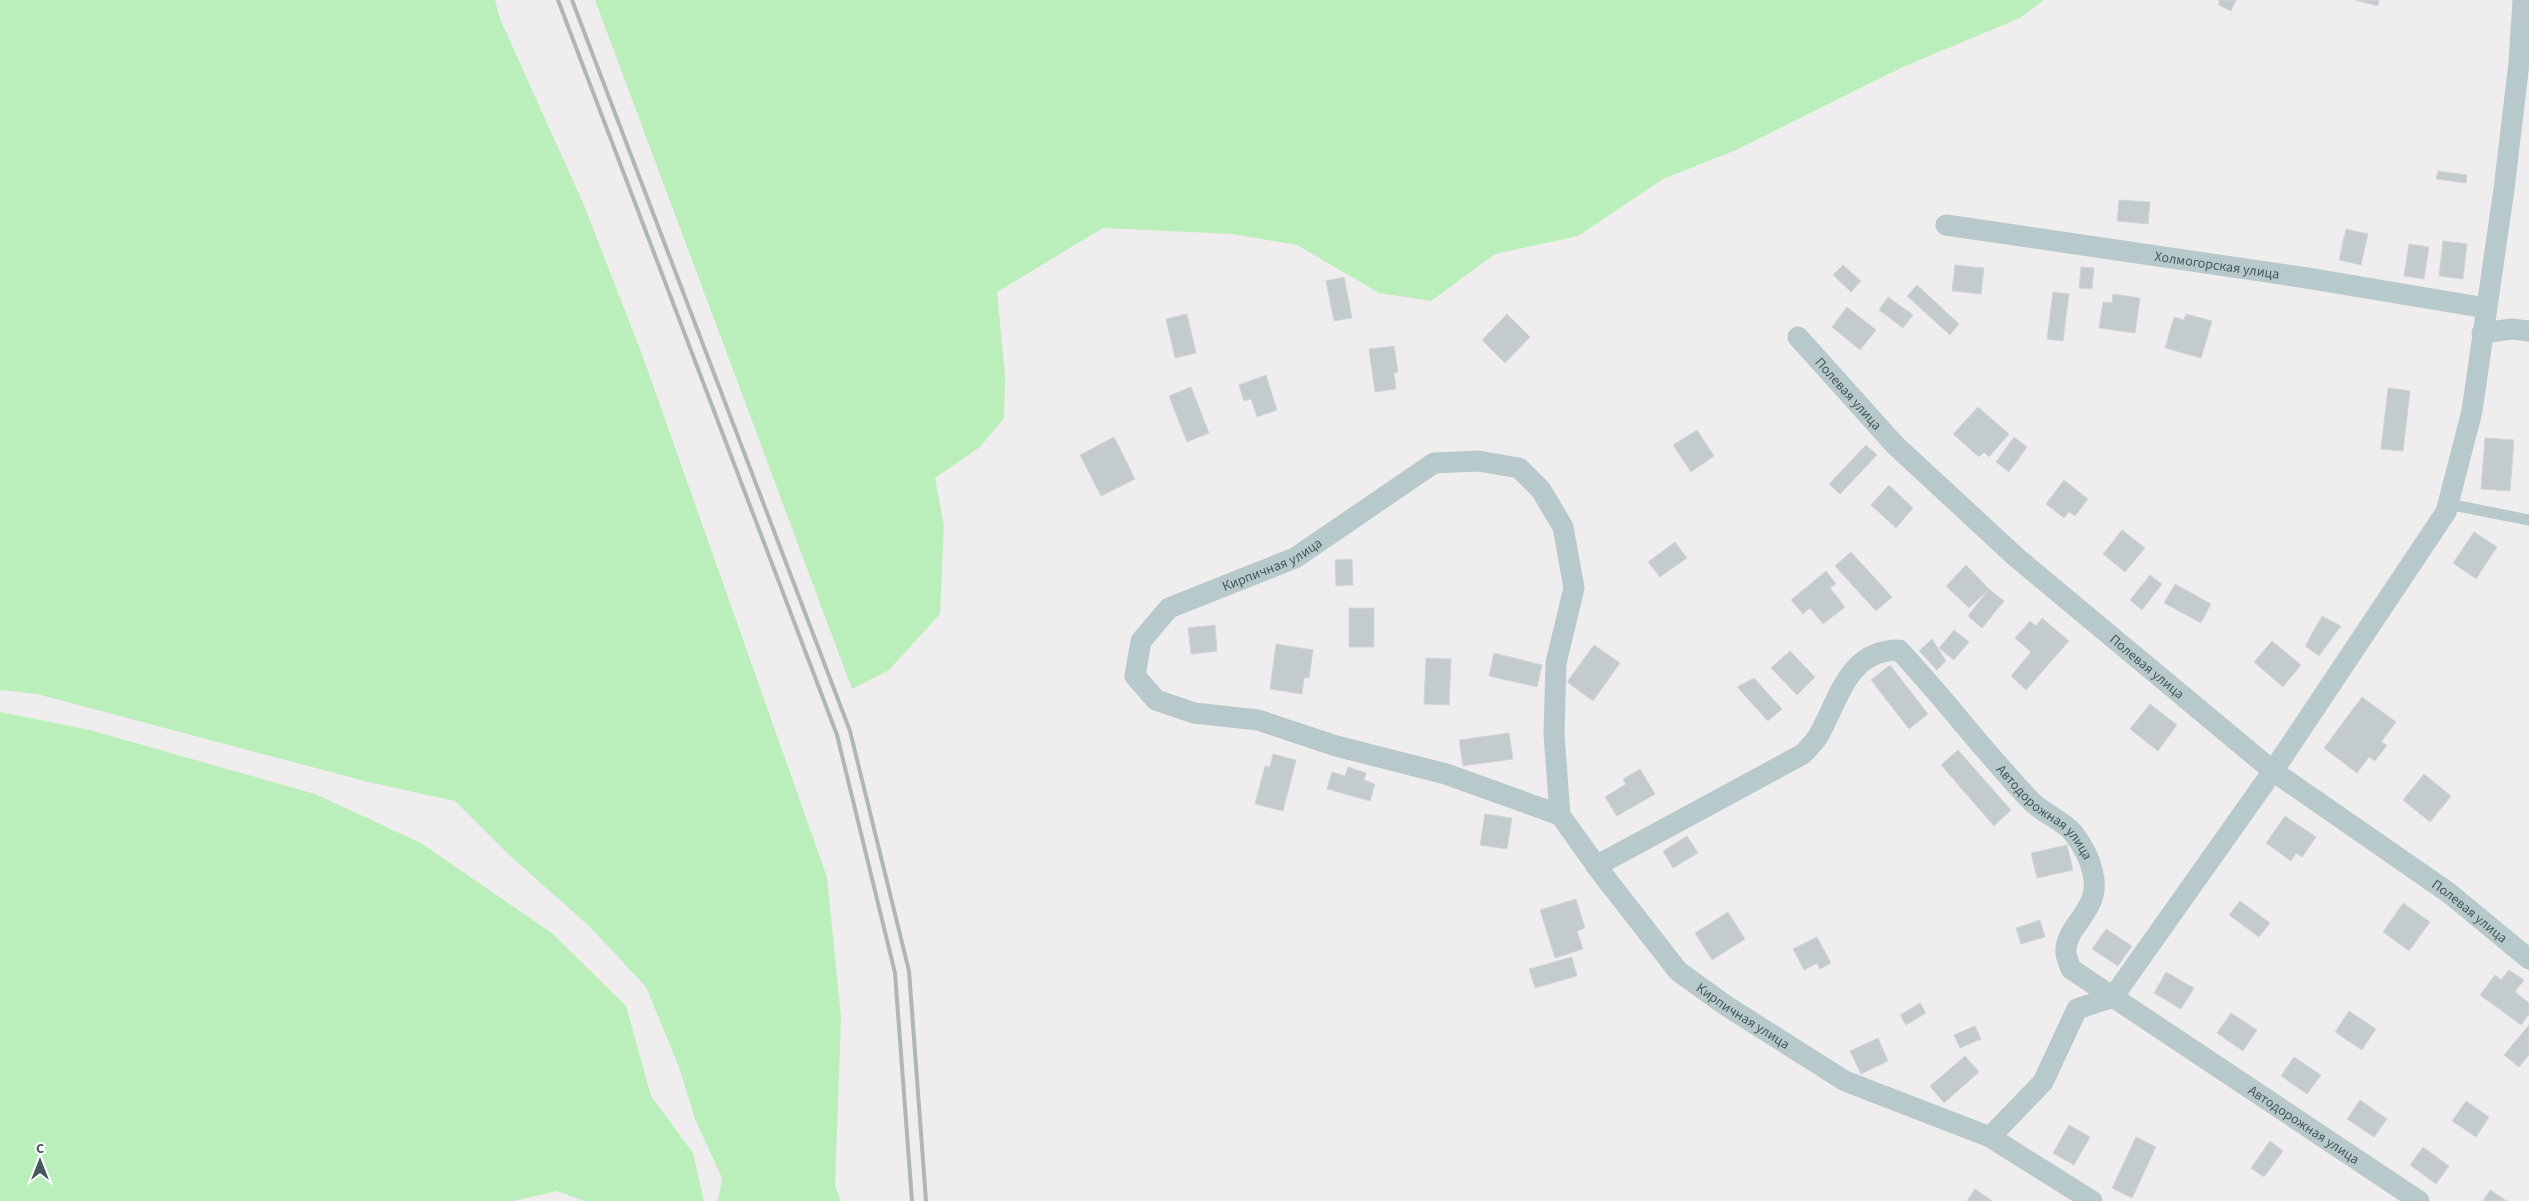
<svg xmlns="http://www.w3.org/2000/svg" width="2529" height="1201" viewBox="0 0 2529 1201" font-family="'Source Sans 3',sans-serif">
	<rect width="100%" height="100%" fill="#f0edee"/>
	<path fill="#baefbb" d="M0 0H495L500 19 584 205 643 357 827 877 841 1017 835 1186 841 1201H718L722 1178 695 1119 679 1067 646 987 589 926 507 853 455 801 372 783 37 694 0 690Z
		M595 0H2044L2020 18 1905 66 1736 150 1663 179 1578 236 1495 254 1431 301 1379 293 1297 245 1232 234 1103 228 997 292 1005 375 1004 418 980 447 935 478 944 525 940 614 889 670 852 689Z
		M0 712 90 730 315 794 421 843 553 934 626 1006 651 1096 693 1153 704 1201H584L557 1191 514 1201H0Z"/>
	<path fill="#c4cbcd" stroke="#d1d6d9" d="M2219 0H2236L2231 11 2219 5Z
		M2355 0H2379L2378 6Z
		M2438 171 2467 175 2466 183 2436 179Z
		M2119 200 2150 202 2148 224 2117 221Z
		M2346 229 2368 234 2361 265 2339 260Z
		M2443 241 2467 244 2463 279 2439 276Z
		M2409 244 2429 247 2424 279 2404 276Z
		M1843 265 1861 281 1851 292 1833 275Z
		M1955 265 1984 268 1981 294 1952 291Z
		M2081 267 2094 268 2092 289 2079 288Z
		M1344 277 1352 318 1334 321 1326 281Z
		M1917 285 1959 324 1950 335 1907 296Z
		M2053 292 2069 294 2063 341 2047 339Z
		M2113 294 2140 298 2135 333 2099 328 2103 302 2112 303Z
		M1888 297 1913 315 1903 328 1879 310Z
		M1847 307 1876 330 1860 350 1832 327Z
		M1187 314 1196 353 1175 358 1166 319Z
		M1507 314 1530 337 1505 363 1482 340Z
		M2186 314 2212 321 2201 358 2165 348 2174 317 2184 320Z
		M1394 346 1398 372 1394 373 1396 389 1375 392 1369 349Z
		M1266 375 1277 410 1257 417 1251 399 1244 401 1239 385Z
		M1191 387 1209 433 1187 442 1169 396Z
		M2388 388 2410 391 2403 451 2381 449Z
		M1978 407 2009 434 1989 457 1984 452 1979 457 1953 434Z
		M1697 430 1714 456 1691 472 1673 445Z
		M1114 437 1135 479 1101 496 1080 455Z
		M2014 437 2027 447 2009 472 1996 462Z
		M2485 438 2514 440 2510 491 2481 489Z
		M1866 445 1877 455 1840 494 1829 484Z
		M2064 480 2088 499 2075 516 2069 512 2064 518 2046 504Z
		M1889 485 1913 508 1896 528 1871 505Z
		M2122 530 2145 548 2125 572 2103 554Z
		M2474 532 2497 547 2476 579 2453 563Z
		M1675 542 1687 558 1660 577 1648 562Z
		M1851 552 1892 597 1876 611 1835 566Z
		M1352 559 1353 585 1336 586 1335 560Z
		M1966 565 1989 589 1969 608 1946 586Z
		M1826 571 1836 584 1830 588 1845 607 1823 624 1810 608 1803 614 1791 600Z
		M2150 575 2162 584 2142 610 2130 600Z
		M2175 584 2211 604 2201 623 2164 603Z
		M1989 589 2004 601 1982 628 1968 616Z
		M1349 608H1374V647H1349Z
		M2322 616 2341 626 2319 656 2305 646Z
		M2042 618 2069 641 2026 690 2011 676 2031 652 2015 638 2030 621 2036 626Z
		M1215 625 1217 651 1191 654 1188 628Z
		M1954 630 1969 642 1954 660 1939 648Z
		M1932 639 1946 661 1937 670 1919 651Z
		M2272 641 2301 665 2283 687 2254 662Z
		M1276 644 1313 650 1309 678H1304L1302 694 1270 689Z
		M1594 645 1620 663 1593 701 1567 682Z
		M1790 651 1815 677 1797 695 1771 668Z
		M1494 653 1542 665 1537 687 1489 676Z
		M1426 658 1451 659 1449 705 1424 704Z
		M1890 665 1928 714 1909 729 1871 680Z
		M1754 678 1782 709 1768 721 1737 687Z
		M2362 697 2396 722 2381 742 2387 745 2375 761 2369 757 2357 773 2324 748Z
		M2150 704 2177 725 2158 751 2130 729Z
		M1509 733 1513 759 1463 766 1459 740Z
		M1958 750 2011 810 1994 826 1941 765Z
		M1273 754 1296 760 1283 811 1255 804 1265 766 1270 767Z
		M1348 767 1366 773 1364 780 1375 784 1370 801 1327 789 1332 772 1345 776Z
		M1640 769 1655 794 1617 816 1605 797 1626 784 1623 779Z
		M2424 774 2451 796 2430 822 2403 800Z
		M1485 814 1512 818 1507 849 1480 845Z
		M2285 816 2316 837 2302 857 2296 853 2291 861 2266 843Z
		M1687 836 1698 853 1673 868 1663 851Z
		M2067 845 2073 870 2037 878 2031 853Z
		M1576 899 1585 928 1577 931 1583 949 1555 958 1540 910Z
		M2240 901 2270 923 2259 937 2229 915Z
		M2403 903 2430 922 2409 951 2383 932Z
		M1728 912 1745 939 1712 960 1695 933Z
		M2040 920 2045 937 2021 944 2016 928Z
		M2106 929 2132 946 2118 966 2092 949Z
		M1817 937 1831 963 1820 969 1817 963 1804 970 1793 949Z
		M1572 957 1577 976 1535 988 1529 969Z
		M2509 970 2524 980 2515 992 2529 1003V1014L2521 1025 2480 995 2495 975 2501 980Z
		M2166 972 2194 988 2181 1009 2154 993Z
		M1920 1003 1926 1013 1906 1025 1900 1015Z
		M2349 1011 2376 1029 2362 1050 2335 1032Z
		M2231 1013 2257 1030 2243 1051 2217 1033Z
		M2529 1025V1055L2519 1067 2504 1055Z
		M1975 1026 1981 1039 1960 1048 1954 1035Z
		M1878 1038 1888 1061 1861 1074 1850 1051Z
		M1965 1056 1979 1072 1944 1103 1930 1086Z
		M2294 1057 2321 1075 2307 1094 2281 1076Z
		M2360 1100 2387 1119 2374 1137 2347 1119Z
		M2466 1101 2489 1117 2476 1137 2452 1121Z
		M2069 1125 2090 1137 2074 1165 2053 1153Z
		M2136 1137 2156 1147 2132 1198 2112 1188Z
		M2270 1141 2283 1151 2264 1177 2251 1168Z
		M2423 1147 2449 1166 2436 1184 2410 1165Z
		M1975 1189 1992 1201H1967Z
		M2490 1190 2507 1201H2483Z"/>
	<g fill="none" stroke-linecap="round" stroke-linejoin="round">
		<path stroke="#b8c9cb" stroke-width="11" d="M2448 504 2529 520"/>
		<g stroke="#b8c9cb" stroke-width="21">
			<path id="s1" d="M1946 225 2307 278 2486 308"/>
			<path d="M2482 333 2512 329 2529 331"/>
			<path id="s2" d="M1798 337 1895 445 2016 557 2273 771 2449 893 2529 959"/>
			<path id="s3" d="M1560 815 1446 774 1336 746 1258 720 1194 713 1156 700 1135 676 1141 641 1169 608 1295 558 1434 463 1478 461 1519 468 1541 490 1563 527 1574 588 1556 663 1554 734 1560 815 1600 871 1678 971 1725 1005 1845 1081 1990 1137 2092 1201"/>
			<path id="s4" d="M1596 866 1803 754C1809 747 1816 741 1820 733 1840 696 1849 650 1899 650 1945 699 1985 753 2032 802 2044 814 2063 820 2074 834 2084 847 2090 858 2093 874 2102 911 2063 926 2066 954 2067 959 2069 964 2071 969L2419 1201"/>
			<path d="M1990 1137 2043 1082 2077 1009 2113 997 2273 771 2446 512 2472 411 2504 189 2519 63 2523 0"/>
		</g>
		<path stroke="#afb6b8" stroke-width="4" d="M558 0 837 735 895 973 912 1201
			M572 0 850 731 909 971 926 1201"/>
	</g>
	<g text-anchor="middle" stroke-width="5" stroke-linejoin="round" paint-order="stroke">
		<g font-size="14" fill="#45595b" stroke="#fff">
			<text dy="5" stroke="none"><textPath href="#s1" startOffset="274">Холмогорская улица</textPath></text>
			<text dy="5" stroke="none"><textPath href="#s2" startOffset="76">Полевая улица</textPath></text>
			<text dy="5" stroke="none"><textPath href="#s3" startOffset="644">Кирпичная улица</textPath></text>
			<text dy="5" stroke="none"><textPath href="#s2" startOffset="481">Полевая улица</textPath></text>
			<text dy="5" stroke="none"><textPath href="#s4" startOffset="604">Автодорожная улица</textPath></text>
			<text dy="5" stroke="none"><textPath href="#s2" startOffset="886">Полевая улица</textPath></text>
			<text dy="5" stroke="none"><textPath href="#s3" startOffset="1562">Кирпичная улица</textPath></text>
			<text dy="5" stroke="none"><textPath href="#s4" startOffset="1068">Автодорожная улица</textPath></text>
		</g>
	</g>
	<g transform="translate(40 1161)" stroke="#ffffff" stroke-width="4" paint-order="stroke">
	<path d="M0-4L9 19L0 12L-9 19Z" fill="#45595b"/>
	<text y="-8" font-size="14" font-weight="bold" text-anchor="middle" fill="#45595b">С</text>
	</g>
</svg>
